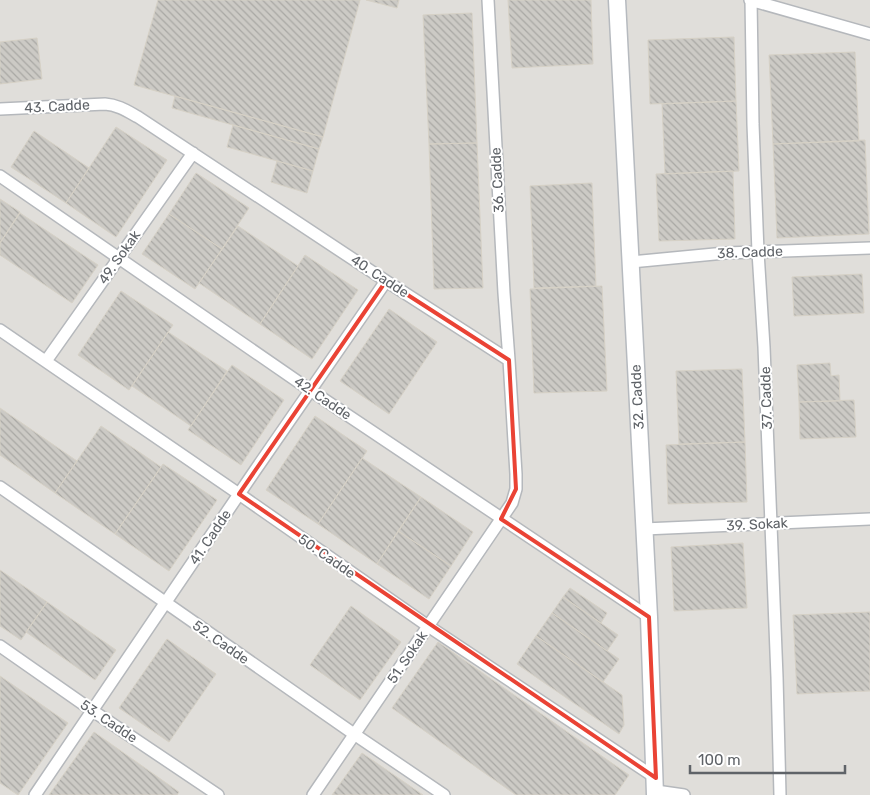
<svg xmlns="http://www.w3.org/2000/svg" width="870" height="795" viewBox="0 0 870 795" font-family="Rubik,sans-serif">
	<defs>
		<pattern id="building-back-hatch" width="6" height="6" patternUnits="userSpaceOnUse" patternTransform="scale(1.25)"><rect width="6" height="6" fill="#cccac5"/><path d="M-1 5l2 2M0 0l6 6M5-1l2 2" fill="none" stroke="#a9a8a4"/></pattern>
	</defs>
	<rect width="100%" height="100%" fill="#f1efe8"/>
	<path fill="#e0deda" d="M0 0H870V795H0Z"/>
	<path fill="url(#building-back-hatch)" stroke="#d6d1c6" d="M158 0H360L323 137 134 85Z
		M366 0H399L397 8Z
		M508 0H591L593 64 512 68Z
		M472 13 477 143 429 144 423 15Z
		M734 37 736 101 650 104 648 40Z
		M37 38 42 79 0 84V42Z
		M855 52 859 141 773 144 769 55Z
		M175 96 323 137 319 149 172 108Z
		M736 101 739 171 665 174 662 104Z
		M233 125 319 149 313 171 227 147Z
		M116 127 167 160 116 237 66 203Z
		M34 131 89 168 66 203 11 167Z
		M865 140 869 234 777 238 773 144Z
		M477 143 483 288 434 289 429 144Z
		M277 161 313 171 307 193 271 182Z
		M733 171 735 239 659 241 656 174Z
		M196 173 249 208 222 249 169 214Z
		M592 183 596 286 534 288 530 186Z
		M0 199 20 212 0 243Z
		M20 213 98 265 72 303 0 255V243Z
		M169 214 222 249 195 289 142 254Z
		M238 226 298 266 260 324 199 283Z
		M305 255 358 290 312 359 260 324Z
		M862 274 864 313 794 316 792 277Z
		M602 286 607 391 534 393 530 289Z
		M121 291 173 325 129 390 78 355Z
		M389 309 437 342 389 414 340 381Z
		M168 332 227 371 191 426 132 386Z
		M830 363 831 376 839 375 840 401 799 402 797 365Z
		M232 365 284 400 241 465 188 430Z
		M742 369 745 442 679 444 676 371Z
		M854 400 856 437 800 439 799 402Z
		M0 408 77 461 55 493 0 455Z
		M315 416 367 451 318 524 266 490Z
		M101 426 161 467 115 534 55 493Z
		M745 442 747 502 668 504 666 445Z
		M362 458 421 497 377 564 318 524Z
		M163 464 217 500 169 571 115 534Z
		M421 497 473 532 451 566 398 531Z
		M398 531 451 566 429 599 377 564Z
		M743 543 747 608 674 611 671 547Z
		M0 570 47 602 21 640 0 626Z
		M570 588 607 613 601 623 563 597Z
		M563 597 618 635 607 651 552 613Z
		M47 602 116 650 95 680 26 632Z
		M351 606 401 642 360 700 310 665Z
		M870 612V691L797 694 793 615Z
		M552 613 619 659 603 682 536 636Z
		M536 636 622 695 624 725 619 734 517 664Z
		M167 639 216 674 169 742 119 708Z
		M438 642 629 775 615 795H516L392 708Z
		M0 676 68 723 18 795 0 783Z
		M94 732 179 792 177 795H49Z
		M362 753 423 795H332Z"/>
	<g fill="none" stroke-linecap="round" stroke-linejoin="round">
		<g stroke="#b5b8bc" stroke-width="14">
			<path id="street" d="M488 0 504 293 509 360
				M750 0 870 34
				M751 0 753 124 758 252 764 347 777 677 780 795
				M0 109 105 104C118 105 127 111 138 117L386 281 509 360 516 474V489L512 503 313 795
				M0 176 310 390 649 617
				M631 262 725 253 870 248
				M0 330 239 494 428 626 656 778
				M46 361 193 153
				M0 487 354 734 444 795
				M644 529 870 519
				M0 646 93 711 218 795
				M656 791 684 795
				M35 795 254 472 386 281"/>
		</g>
		<g stroke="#b6babf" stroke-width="19">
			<path id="secondary" d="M617 0 649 617 655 795"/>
		</g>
		<use href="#street" stroke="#fff" stroke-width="11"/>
		<use href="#secondary" stroke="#fff" stroke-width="16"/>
	</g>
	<path fill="none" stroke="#ea4335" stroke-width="4" stroke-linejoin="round" d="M386 281 509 360 516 489 501 519 649 617 656 778 239 494Z"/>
	<g text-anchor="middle" stroke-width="4" stroke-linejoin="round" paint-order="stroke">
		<g font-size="14" fill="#5f6368" stroke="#fff">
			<text transform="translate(57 106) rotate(-3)" y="5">43. Cadde</text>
			<text transform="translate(497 180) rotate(-93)" y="5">36. Cadde</text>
			<text transform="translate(750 252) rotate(-2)" y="5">38. Cadde</text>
			<text transform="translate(119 257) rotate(-55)" y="5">49. Sokak</text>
			<text transform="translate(380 276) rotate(33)" y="5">40. Cadde</text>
			<text transform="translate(637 397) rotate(-93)" y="5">32. Cadde</text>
			<text transform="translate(323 398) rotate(34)" y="5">42. Cadde</text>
			<text transform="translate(766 398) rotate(-92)" y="5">37. Cadde</text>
			<text transform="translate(757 524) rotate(-3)" y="5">39. Sokak</text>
			<text transform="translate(210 537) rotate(-56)" y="5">41. Cadde</text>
			<text transform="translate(327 556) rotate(35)" y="5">50. Cadde</text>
			<text transform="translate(221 642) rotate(35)" y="5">52. Cadde</text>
			<text transform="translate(407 657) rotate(-56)" y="5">51. Sokak</text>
			<text transform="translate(109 721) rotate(34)" y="5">53. Cadde</text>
		</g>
	</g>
	<path d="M690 765v8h155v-8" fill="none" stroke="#5f6368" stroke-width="2.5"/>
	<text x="698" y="765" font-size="15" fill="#5f6368" stroke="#ffffff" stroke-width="4" paint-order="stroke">100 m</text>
</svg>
